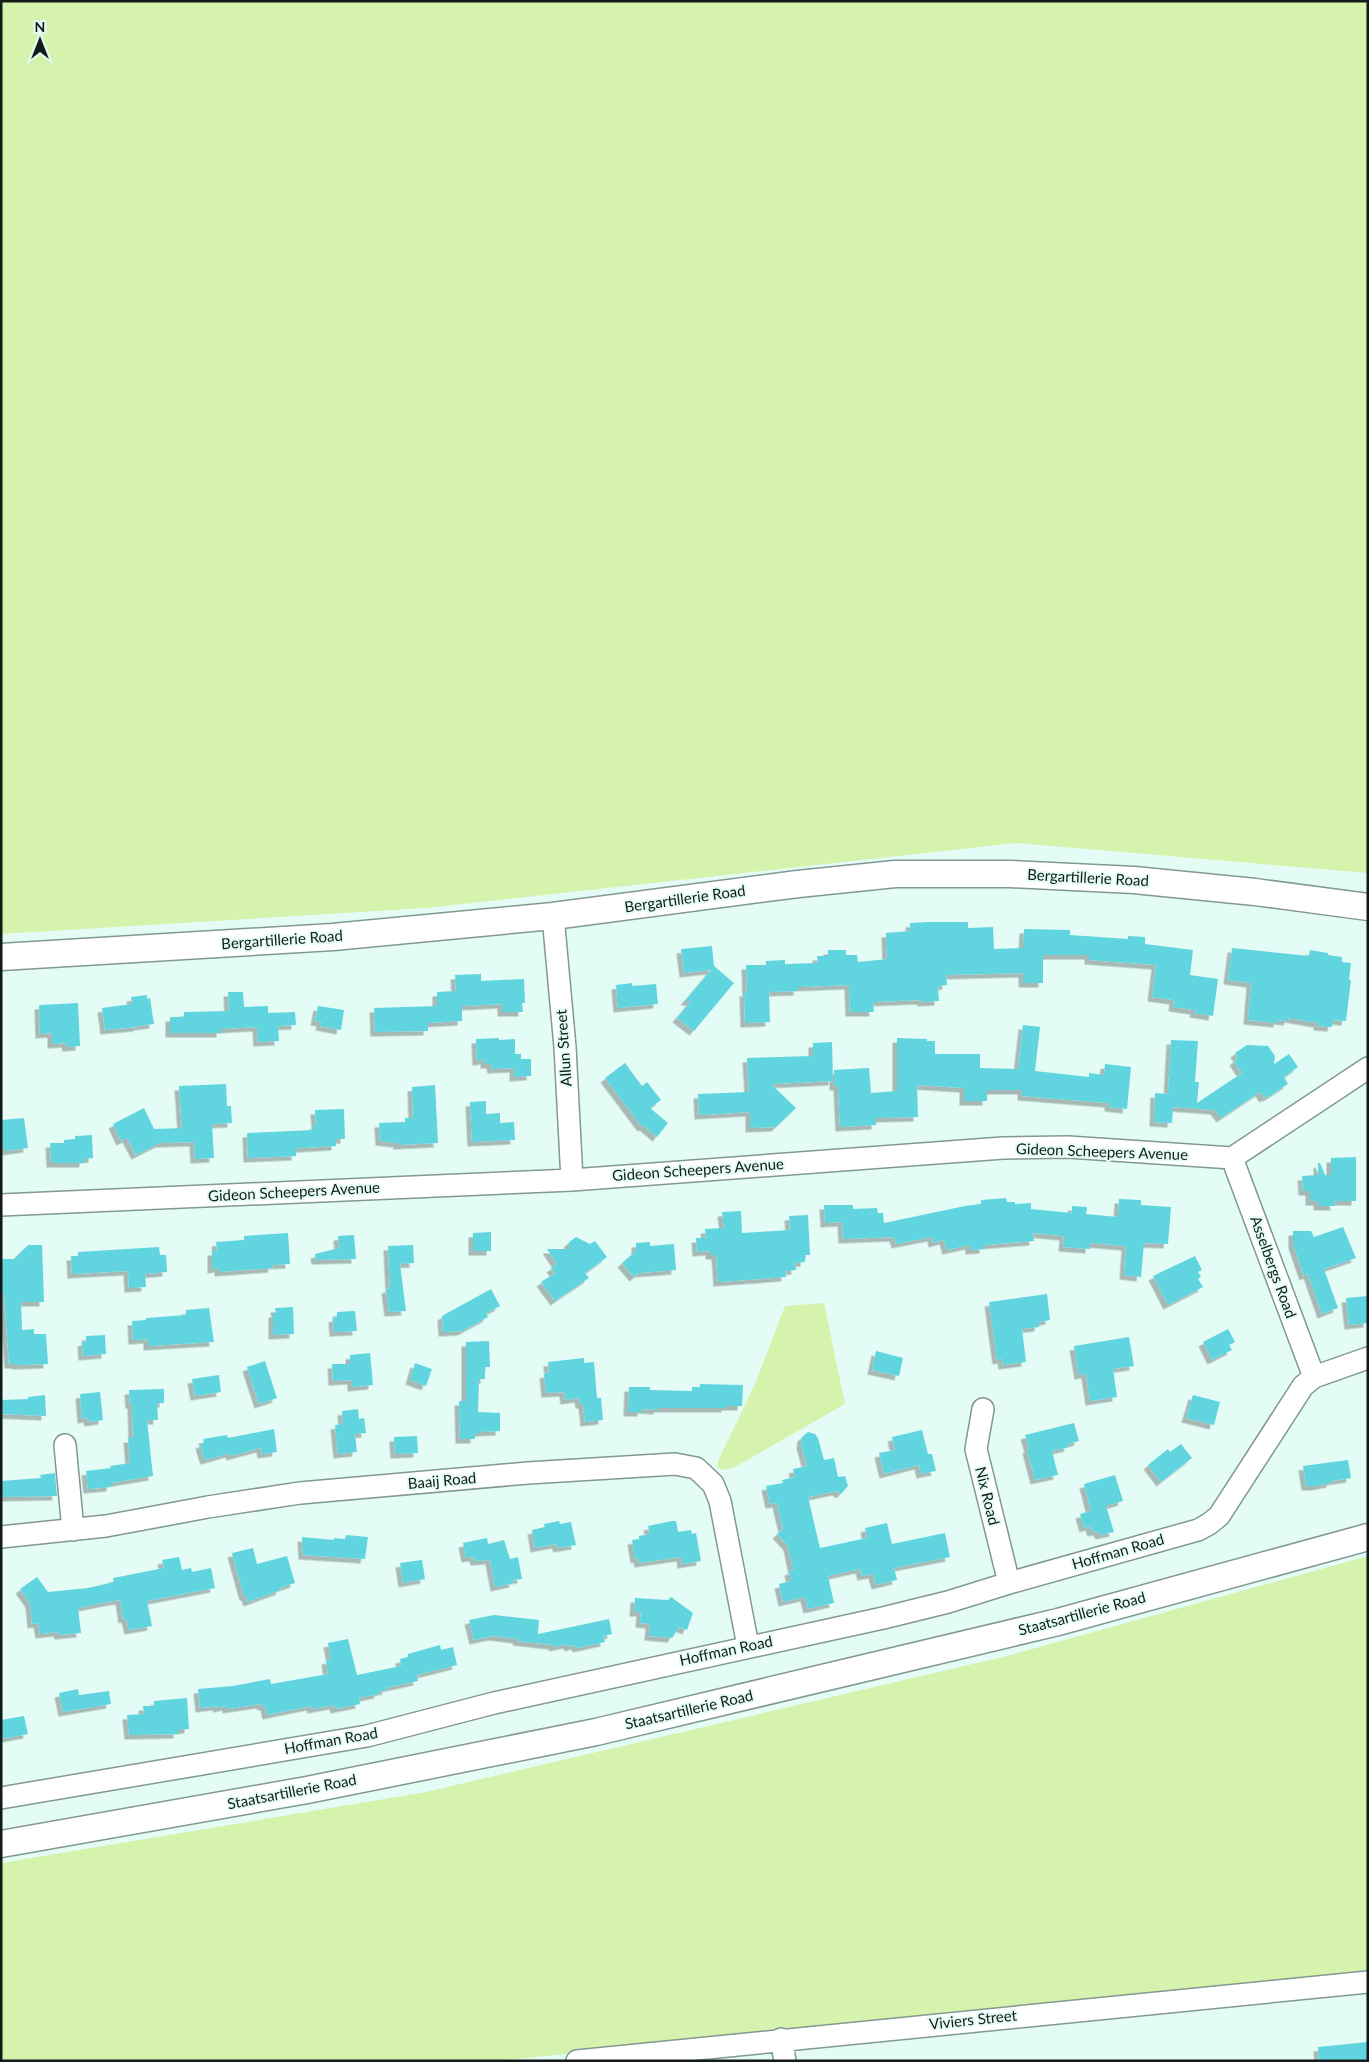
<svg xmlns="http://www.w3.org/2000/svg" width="1369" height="2062" viewBox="0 0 1369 2062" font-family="Lato,sans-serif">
	<defs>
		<filter id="shadow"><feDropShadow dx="-4.5" dy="4.5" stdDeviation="0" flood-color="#0004"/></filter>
	</defs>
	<rect width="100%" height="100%" fill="#e4fcf6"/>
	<path fill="#d5f3ad" d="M1 1H1368V873L1016 843 426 908 1 934Z
		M824 1303 845 1404 735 1467 724 1470 718 1468V1461L755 1384 785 1306Z
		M1368 1556V1974L495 2061H1V1863L426 1792 1007 1656Z"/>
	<path fill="#61d5df" filter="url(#shadow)" d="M927 922H968V928L993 927 994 949 1023 948 1024 929 1070 930V935L1128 939V936L1145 937V944L1193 950 1190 975 1218 979 1213 1016 1194 1013 1195 1010 1173 1007 1174 1000 1152 997 1156 965 1089 960V955H1043V983H1023V973L946 975 947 985 938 986 939 1001 922 1002 921 1000 873 1002 874 1012H850L849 985 798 987V991L769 992 770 1022 745 1023 744 991 747 993 746 965H766V961L785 960V964L818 963 817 956H828V950H846V955H857L858 962 887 959 886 933 910 931V923Z
		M712 946 714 966 734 983 694 1031 677 1018 691 1001H685L711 970 684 973 681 949Z
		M1232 948 1309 956 1310 950 1328 953V955L1342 957V962L1351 963 1349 980H1351L1346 1021 1333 1020 1332 1027 1318 1026V1023L1289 1018 1288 1021 1278 1020V1023L1248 1020 1251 983 1228 980Z
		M481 974V981L524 979 525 1003H522L523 1012H502V1004L462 1006V1021L428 1023V1031L375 1032 374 1008 437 1006V992L456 991 455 975Z
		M632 983V986L656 984 658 1004 618 1008 616 985Z
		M228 992H243L244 1007 268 1006V1013L295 1012 296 1025 278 1026 279 1041 258 1042 257 1027 221 1029V1033H170V1017H184V1012L229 1011Z
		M147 995V999L150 998 154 1024 138 1026V1027L105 1030 102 1008 132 1004 131 997Z
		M78 1003 80 1046 67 1047 66 1043 52 1044V1033L40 1034 39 1005Z
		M318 1006 344 1010 341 1030 320 1026 321 1022 315 1021Z
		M1023 1025 1040 1027 1035 1071 1089 1077V1073L1104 1075 1105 1064 1131 1067 1127 1109 1109 1107V1103L1022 1096V1090H987V1101H964V1088L917 1085 918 1117 876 1118V1125L840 1127 838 1086H834V1070L869 1068 871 1093 897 1091V1038L927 1039V1041H935V1054H980V1068L1018 1069Z
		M499 1038V1040L515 1039V1054H521V1059H531V1076L514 1077V1068L492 1069 491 1064H485V1060L477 1061 476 1039Z
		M1171 1040 1198 1041 1195 1082H1199L1197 1103 1242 1073 1234 1061 1238 1058 1235 1053 1247 1045 1268 1046 1275 1056 1274 1064 1289 1054 1298 1067 1284 1077 1288 1084 1268 1097 1267 1096 1264 1098 1260 1092 1221 1118 1215 1110 1173 1107 1172 1123 1154 1122 1155 1093 1168 1094Z
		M832 1042 833 1081 771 1084 796 1108 776 1127 750 1128V1112L699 1115 698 1094 749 1092 747 1058 813 1056V1043Z
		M625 1063 642 1086 647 1082 661 1100 650 1108 668 1123 657 1137 644 1126 642 1127 605 1078Z
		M226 1084 227 1106H231L232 1123 212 1124 214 1158 195 1159 194 1142 160 1143 136 1155 127 1138 121 1141 113 1124 144 1108 154 1129 182 1128 179 1086Z
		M435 1085 438 1143 398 1145V1143L380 1141 379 1123 405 1122V1118H413L412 1087Z
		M486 1101V1114L500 1113V1123L514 1122 515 1140 472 1142 470 1102Z
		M344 1109 345 1139H336V1146L302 1148 296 1149V1156L248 1158 247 1133 313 1130V1125H316L315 1110Z
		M24 1118 28 1148 5 1151V1148H1V1120Z
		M92 1135 93 1158 84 1159V1163H51L50 1143H64V1140L75 1139V1136Z
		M1356 1157V1201H1334L1335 1206H1318V1201H1310V1191H1303L1302 1176 1318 1175V1163H1320L1325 1175H1331V1158Z
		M1006 1198 1007 1202H1015V1204L1031 1203V1209L1072 1213V1206L1087 1207 1086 1214 1118 1217 1119 1199 1141 1200V1205L1171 1207 1168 1244 1144 1243 1141 1277 1124 1275 1126 1246 1090 1243V1249L1063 1247 1064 1236 1033 1233 1034 1241 984 1245V1249L970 1250V1245L947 1250 944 1240 933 1243 932 1237 896 1244 894 1237 843 1239 842 1222 825 1223 824 1205H853V1209L877 1208 878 1213H883L884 1223 965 1206 981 1204V1200Z
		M741 1211 742 1233 790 1230 789 1216 808 1215 810 1255H805V1262L795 1263 796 1270 785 1271 786 1277 718 1282 716 1255H710V1251L697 1252 696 1238H706L705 1229 724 1228 722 1212Z
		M1343 1227 1356 1258 1324 1269 1338 1308 1322 1314 1308 1274 1304 1276 1293 1244V1231H1311L1314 1237Z
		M491 1232V1251H473V1233Z
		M288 1233 290 1264 272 1265 273 1268 219 1272V1268L212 1269V1251H217L216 1242 244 1240V1236Z
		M354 1235 356 1259 316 1260 315 1254 339 1248 338 1236Z
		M576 1237 590 1244 595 1241 607 1257 585 1273 589 1278 555 1301 541 1282 555 1273 551 1268 557 1264 547 1249H569V1242Z
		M650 1242V1246L674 1244 676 1270 639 1273 634 1277 622 1263 636 1251V1243Z
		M28 1245H42L44 1302H21L22 1330 34 1329V1334H46L48 1364 16 1365V1364H9L4 1294H1V1259H14Z
		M413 1245 414 1263 400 1264 406 1311 389 1312 386 1289 390 1288 388 1246Z
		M159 1247 160 1255H166L167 1272 145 1274 146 1287 129 1288 128 1271 72 1274 71 1256H78V1252Z
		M1195 1256 1202 1270 1198 1272 1201 1277 1198 1279 1203 1287 1168 1305 1153 1276Z
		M491 1289 500 1306 486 1313 488 1317 462 1331 443 1332 442 1316Z
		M1047 1294 1050 1320 1039 1322V1327L1022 1329 1026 1362 1003 1365 1002 1359 997 1360 989 1302Z
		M1368 1296V1323L1349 1325 1346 1298Z
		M293 1307 294 1334 273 1335V1313H276L275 1308Z
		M209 1308 214 1342 148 1346V1339L133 1340 132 1321 146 1320V1318L186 1315V1310Z
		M355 1311 357 1331 334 1332 333 1318 337 1317V1312Z
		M1228 1329 1235 1342 1229 1345 1232 1350 1212 1360 1203 1342Z
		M105 1335 106 1354 83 1356 82 1342 86 1341V1336Z
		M1129 1337 1134 1366 1113 1369 1117 1397 1090 1401 1086 1374 1079 1375 1074 1346Z
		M489 1341 490 1367H485V1379H479L478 1412 500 1413V1431L479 1432V1434H475V1439H460L459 1401H466V1342Z
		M876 1351 903 1358 899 1376 872 1370Z
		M370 1353 373 1385 352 1387V1380L333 1381 332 1364H350V1355Z
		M584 1358V1363L594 1362 597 1398H601L603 1420 585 1422 583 1404H580L579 1398 565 1400 564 1392 546 1393 544 1374 549 1373 548 1362Z
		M265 1361 277 1398 259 1404 247 1367Z
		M415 1363 432 1369 426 1386 410 1380Z
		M219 1375 221 1392 195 1396 192 1379Z
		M700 1384 743 1385 742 1406H726V1408H658V1410L642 1409V1412H628L629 1387H650V1390L692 1391V1387H700Z
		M164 1389V1403H157L158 1420H147L153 1476 111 1483V1487L88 1489 86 1471 111 1468 110 1466 130 1463 128 1438H133L132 1404H130L129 1390Z
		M100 1392 103 1420 89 1422 88 1418 82 1419 80 1394Z
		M45 1395 46 1416 1 1414V1400L28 1399V1397Z
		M1193 1395 1220 1402 1214 1425 1186 1418Z
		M358 1409 359 1419 364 1418 366 1433 355 1434 357 1452 338 1454 335 1425 343 1424 342 1411Z
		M1074 1423 1079 1441 1068 1444 1069 1447 1052 1451 1058 1475 1035 1480 1027 1449 1029 1448 1025 1435Z
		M274 1429 277 1452 262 1454 261 1448 231 1456 230 1453 206 1460 204 1458 200 1444 204 1443 203 1439 227 1435 228 1438Z
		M922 1430 928 1454H932L936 1471 921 1474 919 1465 884 1474 879 1453 895 1450 892 1437Z
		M808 1432 815 1434 818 1438 824 1460 834 1458 838 1477 845 1476 848 1486 841 1494 837 1491 808 1497 820 1548 867 1538 865 1528 887 1523 892 1544 945 1533 950 1557 894 1568 897 1580 876 1585 873 1574 862 1576 860 1569 828 1576 834 1603 808 1609 805 1597 783 1602 779 1584 791 1581 789 1571 793 1570 788 1546 777 1534 783 1529 777 1503 770 1504 766 1486 783 1483 782 1480 795 1477 793 1469 807 1466 801 1444 802 1437Z
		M417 1436 418 1453 395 1454 394 1437Z
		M1181 1444 1192 1458 1161 1482 1148 1465 1168 1449 1170 1452Z
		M1348 1460 1351 1478 1331 1481V1483L1316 1486H1306L1303 1466Z
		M55 1473 57 1496 1 1497V1481L41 1478 40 1475Z
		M1115 1475 1123 1501 1106 1506 1114 1532 1100 1535 1098 1531 1092 1532 1090 1526 1084 1528 1080 1514 1091 1511 1084 1484Z
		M559 1521 560 1524 571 1522 576 1545 558 1548 556 1544 535 1548 532 1530 545 1527 544 1524Z
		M672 1521H676L678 1532 691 1530 692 1534 696 1533 701 1561 682 1564 681 1557 639 1563 638 1558 635 1559 632 1540 639 1539V1536L650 1534 648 1526Z
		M346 1535 368 1537 365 1559 303 1555 302 1537 334 1540V1538L345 1539Z
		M487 1538 488 1544 504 1540 510 1559 518 1557 522 1579 513 1580 514 1583 495 1587 490 1560 475 1561 474 1557 466 1558 463 1543Z
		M253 1548 257 1564 287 1556 295 1583 280 1588 281 1590 248 1602 246 1596H244L232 1553Z
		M179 1557 182 1570 191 1568 192 1572 211 1568 215 1588 147 1601 152 1626 129 1630 126 1618 123 1619 120 1600 113 1601 78 1608 81 1633 59 1635 58 1632 40 1634 38 1623 32 1624 30 1603 20 1589 37 1577 48 1592 88 1588 114 1582 113 1578 164 1568 162 1560Z
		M422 1560 425 1579 403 1583 400 1563Z
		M671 1597 693 1613 687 1630 679 1627 672 1638 649 1636 650 1624 640 1623 641 1612H634L635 1598 668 1600Z
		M494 1615 539 1620 538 1634 609 1619 612 1634 604 1636 605 1642 577 1648 576 1645 569 1647 568 1644 554 1647 553 1645 517 1641 518 1639 493 1636 474 1640 469 1620Z
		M348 1639 357 1675 401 1666 400 1659 408 1657V1654L440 1645 441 1650 453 1647 457 1665 417 1675 418 1681 386 1688 387 1690 378 1692 379 1694 359 1698 360 1704 335 1709 334 1705 312 1709 311 1706 267 1715 265 1706H262L261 1704 227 1709V1706L218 1708 217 1706 200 1708 198 1689 233 1686 270 1679 271 1684 328 1674 326 1660 331 1659 328 1643Z
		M78 1689 79 1695 109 1691 111 1704 63 1712 59 1693Z
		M187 1698 189 1729 178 1730V1734L129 1735 127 1715 144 1714 143 1706H154V1701Z
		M24 1716 28 1734 1 1739V1720Z
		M1368 2042V2061H1319L1318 2047Z"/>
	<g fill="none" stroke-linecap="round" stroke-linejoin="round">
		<g stroke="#829892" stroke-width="24">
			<path id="minor" d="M553 916 565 1047 572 1180
				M1232 1158 1314 1377
				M1 1205 572 1180 1003 1148 1068 1147 1232 1158 1368 1068
				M983 1409 976 1449 1009 1583
				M65 1445 73 1530
				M1 1537 106 1526 208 1507 300 1493 528 1473 675 1464 696 1468 713 1484 720 1501 748 1646
				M1 1798 367 1736 494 1703 883 1618 948 1602 1009 1583 1198 1530 1209 1524 1219 1516 1303 1386 1314 1377 1368 1358
				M781 2039 785 2061
				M577 2061 1368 1982"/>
		</g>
		<g stroke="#829892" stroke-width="29">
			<path id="tertiary" d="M1 957 333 937 553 916 798 884 895 874H1010L1134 880 1255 892 1368 907
				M1 1844 307 1790 596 1732 1058 1622 1368 1537"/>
		</g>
		<use href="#minor" stroke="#fff" stroke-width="21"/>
		<use href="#tertiary" stroke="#fff" stroke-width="26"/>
	</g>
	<g text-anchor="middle" stroke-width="4" stroke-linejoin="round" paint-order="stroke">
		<g font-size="15" fill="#131b19" stroke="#e4fcf6">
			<text transform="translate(1088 878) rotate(3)" y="5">Bergartillerie Road</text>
			<text transform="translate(685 899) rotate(-8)" y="5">Bergartillerie Road</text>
			<text transform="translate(282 940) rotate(-4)" y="5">Bergartillerie Road</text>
			<text transform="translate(564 1048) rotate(-94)" y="5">Allun Street</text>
			<text transform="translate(1102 1152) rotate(2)" y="5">Gideon Scheepers Avenue</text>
			<text transform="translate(698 1170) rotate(-4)" y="5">Gideon Scheepers Avenue</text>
			<text transform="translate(294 1192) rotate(-3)" y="5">Gideon Scheepers Avenue</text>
			<text transform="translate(1273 1267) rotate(70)" y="5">Asselbergs Road</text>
			<text transform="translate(442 1481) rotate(-5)" y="5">Baaij Road</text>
			<text transform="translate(987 1496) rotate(76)" y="5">Nix Road</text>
			<text transform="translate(1118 1552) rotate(-16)" y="5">Hoffman Road</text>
			<text transform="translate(1082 1614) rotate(-15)" y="5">Staatsartillerie Road</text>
			<text transform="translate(726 1651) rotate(-12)" y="5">Hoffman Road</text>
			<text transform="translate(689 1710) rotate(-13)" y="5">Staatsartillerie Road</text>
			<text transform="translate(331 1741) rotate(-10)" y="5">Hoffman Road</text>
			<text transform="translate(292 1792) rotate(-11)" y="5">Staatsartillerie Road</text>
			<text transform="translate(973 2020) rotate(-6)" y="5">Viviers Street</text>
		</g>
	</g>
	<rect width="1369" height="2062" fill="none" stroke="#131b19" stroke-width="5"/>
	<g transform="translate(40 40)" stroke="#e4fcf6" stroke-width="4" paint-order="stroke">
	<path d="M0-4L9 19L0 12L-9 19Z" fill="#131b19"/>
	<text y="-8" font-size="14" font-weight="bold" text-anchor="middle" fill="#131b19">N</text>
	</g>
</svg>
